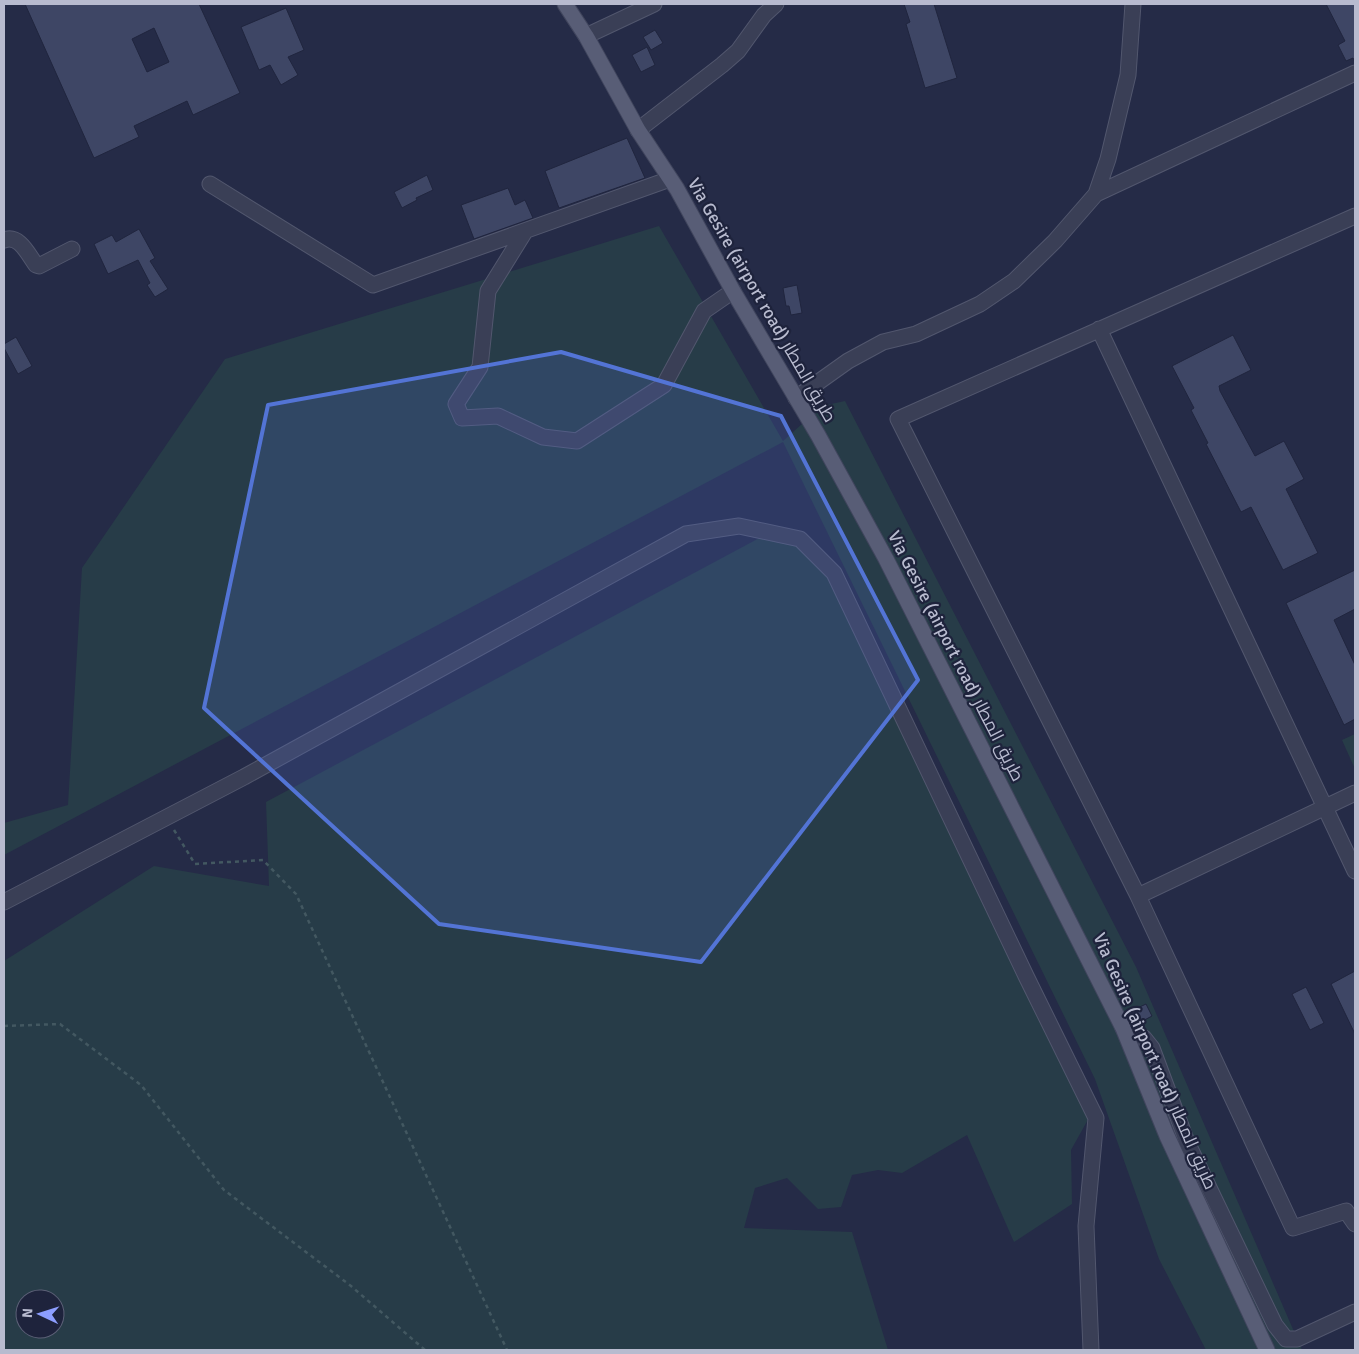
<svg xmlns="http://www.w3.org/2000/svg" width="1359" height="1354" viewBox="0 0 1359 1354" font-family="Signika,Cairo,sans-serif">
	<rect width="100%" height="100%" fill="#252b47"/>
	<path fill="#273c48" fill-rule="evenodd" d="M659 226 783 441 822 406 845 401 1136 967 1302 1350H1206L1159 1259 1095 1079 783 442 4 855V823L68 805 82 568 225 359Z
		M776 529 839 582 1090 1116 1071 1150 1072 1204 1014 1242 967 1135 902 1173 878 1170 852 1175 841 1207 818 1209 787 1178 755 1188 744 1228 852 1232 888 1350H4V961L154 866 269 886 266 802ZM25 1299H55V1329H25Z
		M1355 734V769L1342 740Z"/>
	<path fill="#3e4665" stroke="#20253e" fill-rule="evenodd" d="M25 4H199L240 93 193 115 187 101 134 126 139 137 94 158ZM154 28 169 62 147 72 132 39Z
		M904 4H934L957 78 925 88 906 24 910 22Z
		M1326 4H1355V62L1353 58 1346 61 1338 45 1345 41Z
		M286 8 304 50 288 57 298 75 281 85 270 65 259 70 241 27Z
		M655 30 663 43 651 50 643 37Z
		M647 47 655 65 641 72 632 55Z
		M627 138 645 178 559 208 545 171Z
		M427 175 433 190 416 198 417 200 402 208 394 192Z
		M508 188 515 205 525 200 533 218 474 239 461 205Z
		M139 229 155 258 150 261 168 289 155 297 147 285 150 283 138 260 108 274 94 244 112 235 116 242Z
		M797 285 802 313 791 315 789 306H786L783 288Z
		M1233 335 1251 370 1219 386 1220 391 1255 456 1284 441 1304 479 1286 489 1318 553 1283 570 1251 507 1241 512 1206 444 1208 443 1191 410 1194 408 1172 366Z
		M16 337 32 366 18 374 4 348V344Z
		M1355 570V609L1334 620 1355 665V719L1344 725 1286 603Z
		M1355 971V1034L1331 984Z
		M1306 987 1324 1023 1310 1030 1292 994Z
		M1146 1004 1152 1016 1137 1024 1135 1023 1129 1012Z"/>
	<g fill="none" stroke-linecap="round" stroke-linejoin="round">
		<g stroke="#52576e" stroke-width="17">
			<path id="minor" d="M586 36 654 4
				M638 130 722 65 738 51 764 15 776 4
				M210 184 373 285 670 179
				M1096 194 1108 159 1128 75 1133 4
				M1355 216 898 419 1138 896 1293 1228 1346 1211 1355 1224
				M524 233 488 291 480 367 456 404 462 418 498 416 543 437 577 441 664 385 704 311 733 291
				M4 240C19 234 28 254 36 265L39 266 72 249
				M1099 329 1355 871
				M796 398 848 361 883 342 916 334 980 304 1014 281 1055 241 1096 194 1355 73
				M1138 896 1355 793
				M4 902 244 777 686 534 739 526 800 539 834 573 1026 976 1096 1118 1086 1226 1091 1350
				M1123 1028 1144 1038 1152 1048 1187 1142 1275 1325 1286 1339H1297L1355 1312"/>
		</g>
		<g stroke="#40455d" stroke-width="17">
			<path id="major" d="M565 4 586 36 638 130 677 189 733 291 818 435 886 559 1123 1028 1167 1136 1267 1350"/>
		</g>
		<path stroke="#435861" stroke-width="2.5" stroke-dasharray="4 4" stroke-linecap="butt" d="M174 830 195 864 263 860 296 894 507 1350
			M4 1026 60 1024 141 1085 224 1190 351 1286 425 1350"/>
		<use href="#minor" stroke="#3a3f56" stroke-width="15"/>
		<use href="#major" stroke="#585d76" stroke-width="15"/>
	</g>
	<path fill="#5374d5" fill-opacity="0.2" stroke="#5374d5" stroke-width="4" stroke-linejoin="round" d="M561 352 781 416 918 680 701 962 439 924 204 708 268 405Z"/>
	<g text-anchor="middle" stroke-width="4.5" stroke-linejoin="round" paint-order="stroke">
		<g font-size="18" fill="#b8bbcf" stroke="#1e233c">
			<text transform="translate(762 300) rotate(60)" y="6">Via Gesire (airport road) طريق المطار</text>
			<text transform="translate(956 656) rotate(63)" y="6">Via Gesire (airport road) طريق المطار</text>
			<text transform="translate(1155 1061) rotate(66)" y="6">Via Gesire (airport road) طريق المطار</text>
		</g>
	</g>
	<rect width="1359" height="1354" fill="none" stroke="#b8bbcf" stroke-width="10"/>
	<g transform="translate(40 1314) rotate(274)"><circle r="24" fill="#1e233c" stroke="#5c6077"/>
	<path d="M0-4L9 19L0 12L-9 19Z" fill="#8d9eff"/>
	<text y="-8" font-size="14" font-weight="bold" text-anchor="middle" fill="#b8bbcf">N</text>
	</g>
</svg>
